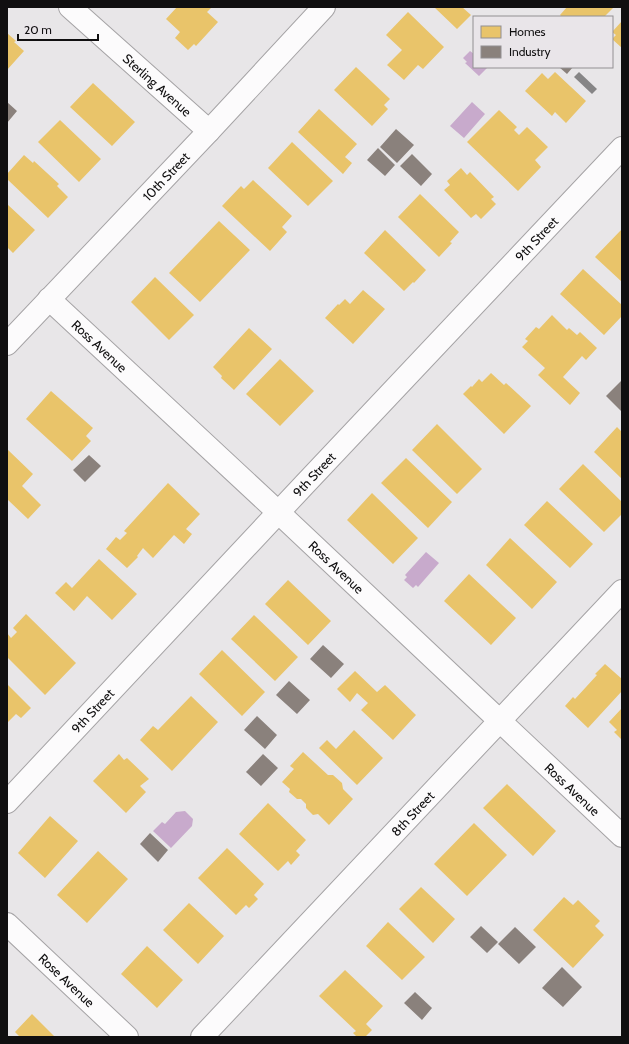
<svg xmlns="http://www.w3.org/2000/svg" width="629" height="1044" viewBox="0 0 629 1044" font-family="Cabin,sans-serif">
	<rect width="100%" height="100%" fill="#e8e6e8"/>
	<path fill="#c8aacc" d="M470 51 474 54V67H488L479 76 465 63 467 62 463 58Z
		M472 102 485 114 464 138 450 126Z
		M426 552 439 563 418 587 416 585 413 588 404 580 407 577 405 575Z
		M185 811 193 819 192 826 171 848 153 831 162 822 165 824 176 812Z"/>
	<path fill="#e9c46a" d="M177 7H212L207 12 218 22 196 46 194 44 188 50 175 38 180 32 166 19Z
		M434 7H462L471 15 457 29Z
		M567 7H614L604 17H562L560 15Z
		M408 12 444 47 423 69 418 65 404 80 387 65 402 50 386 35Z
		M622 21V48L612 39 616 35 612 32Z
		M7 33 16 41 14 42 24 51 7 70Z
		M356 67 390 99 384 105 388 109 372 126 334 90Z
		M555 72 586 101 566 123 555 112 552 116 525 91 542 73 548 79Z
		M93 83 135 122 112 146 70 107Z
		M319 109 357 144 345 157 352 163 343 174 298 132Z
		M499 110 517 127 514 130 519 135 527 127 548 147 535 160 541 167 518 191 467 142Z
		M60 120 101 159 79 182 38 142Z
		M292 142 333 181 308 206 268 168Z
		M24 155 33 163 34 161 59 184 57 186 68 197 48 218 7 179V174Z
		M461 168 467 175 470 172 494 197 491 199 496 204 481 219 476 214 471 218 444 190 450 185 447 181Z
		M253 180 292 216 282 227 287 232 270 251 222 206 241 186 244 189Z
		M420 194 459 232 450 242 452 243 439 257 398 217Z
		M7 204 35 230 13 253 7 247Z
		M219 221 250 250 200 302 169 273Z
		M622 229V282L595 257Z
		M385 230 426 270 414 283 413 282 404 291 364 253Z
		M583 269 622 305V316L604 335 560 294Z
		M155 277 194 315 169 340 131 302Z
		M363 290 385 309 353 344 325 318 338 304 339 305 345 299 350 304Z
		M552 315 567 330 569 328 577 335 580 332 597 348 586 360 582 356 563 377 580 393 570 405 538 375 545 368 522 347 528 341 525 339 536 327 539 329Z
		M249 328 272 349 234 390 221 378 222 376 213 367Z
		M280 359 314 391 280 426 246 394Z
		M491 373 504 385 506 383 531 406 504 434 463 394 471 386 472 387 479 379 482 382Z
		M51 391 93 428 86 436 91 441 72 461 26 419Z
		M437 424 482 469 457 494 412 450Z
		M617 427 622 432V479L594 452Z
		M7 449 33 474 22 486 41 505 28 519 7 499Z
		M406 458 452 502 428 528 381 483Z
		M583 464 622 502V514L604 532 559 489Z
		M168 483 200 514 186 529 192 534 184 544 174 535 153 558 143 548 137 556 138 557 127 568 106 549 116 537 120 540 127 533 124 531Z
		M372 493 418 538 393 564 347 520Z
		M547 501 593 544 570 568 524 525Z
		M510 538 557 582 532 609 486 565Z
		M99 559 137 594 112 620 87 596 74 611 55 593 66 582 72 588Z
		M469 574 516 618 491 645 444 601Z
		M288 580 331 621 308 645 265 604Z
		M26 614 76 663 45 695 7 657V633L11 638 17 632 13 628Z
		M254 615 298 657 275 681 231 639Z
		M222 650 265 692 242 716 199 674Z
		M605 664 622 679V691L588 728 565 706 573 697 575 699 597 675 595 674Z
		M355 671 377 692 385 685 416 715 393 740 361 710 368 703 357 693 350 702 337 689Z
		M7 684 31 708 21 718 16 714 7 723Z
		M191 696 218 722 172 771 140 740 153 726 158 730Z
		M622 708V740L614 732 617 730 609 722Z
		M354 730 383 758 357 785 319 748 327 740 336 749Z
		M303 752 328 775H333L342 783 343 789 353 799 329 825 318 814 313 815 306 808V804L301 799H297L289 792 290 789 282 782 294 769 290 766Z
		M119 754 124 760 127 758 149 779 140 786 146 792 126 813 93 781Z
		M507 784 556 831 533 856 483 808Z
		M268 803 306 840 296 851 300 855 291 865 288 861 278 871 239 834Z
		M50 816 78 841 45 878 18 853Z
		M474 823 507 855 467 896 434 864Z
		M227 848 264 884 254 895 258 899 249 908 246 905 236 915 198 878Z
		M98 851 128 879 87 923 57 895Z
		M421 887 455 919 433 943 399 909Z
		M564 897 573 905 578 900 600 921 595 926 604 935 573 968 533 930Z
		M189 903 224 936 198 964 163 930Z
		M388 922 425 957 402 980 366 946Z
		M147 946 183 980 157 1008 121 974Z
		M345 970 383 1006 366 1024 372 1030 365 1037H357L353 1033 356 1031 319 996Z
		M32 1014 55 1037H20L15 1032Z"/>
	<path fill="#8a817c" d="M559 67H573L567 74Z
		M7 102 17 111 7 123Z
		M396 129 414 145 397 163 380 147Z
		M378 148 395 165 385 176 367 160Z
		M412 154 432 174 421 186 400 166Z
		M622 380V412L606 396Z
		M89 455 101 466 85 482 73 470Z
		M323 645 344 664 331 678 310 659Z
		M289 681 310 700 297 714 276 695Z
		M257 716 277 735 265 749 244 730Z
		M263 754 278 768 261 786 246 772Z
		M150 833 168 850 158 862 140 844Z
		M481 926 498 942 487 953 470 937Z
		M515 927 536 947 519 964 498 944Z
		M562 967 582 987 563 1007 542 988Z
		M415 992 432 1008 422 1020 404 1003Z"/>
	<path fill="#868586" d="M579 72 597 89 592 94 574 77Z"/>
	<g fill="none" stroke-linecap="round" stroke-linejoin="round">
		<g stroke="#a5a3a5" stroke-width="24">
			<g id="minor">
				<path id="s1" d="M70 7 209 131"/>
				<path id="s2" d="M49 299 278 512 622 836"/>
				<path id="s3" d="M7 344 209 131 324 7"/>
				<path id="s4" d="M7 802 304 485 622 148"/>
				<path id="s5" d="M7 924 127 1037"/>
				<path id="s6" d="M202 1037 622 591"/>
			</g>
		</g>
		<use href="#minor" stroke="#fcfbfc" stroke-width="22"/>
	</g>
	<g text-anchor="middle" stroke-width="4" stroke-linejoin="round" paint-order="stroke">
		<g font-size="13" fill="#100f10" stroke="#e9e5e9">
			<text dy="5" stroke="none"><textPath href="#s1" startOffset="117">Sterling Avenue</textPath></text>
			<text dy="5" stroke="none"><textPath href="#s3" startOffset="231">10th Street</textPath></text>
			<text dy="5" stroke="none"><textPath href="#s4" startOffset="773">9th Street</textPath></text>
			<text dy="5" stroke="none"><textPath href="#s2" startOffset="69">Ross Avenue</textPath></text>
			<text dy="5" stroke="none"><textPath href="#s4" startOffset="449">9th Street</textPath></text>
			<text dy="5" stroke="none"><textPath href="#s2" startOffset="393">Ross Avenue</textPath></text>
			<text dy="5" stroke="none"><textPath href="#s4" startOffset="125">9th Street</textPath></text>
			<text dy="5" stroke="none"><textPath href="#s2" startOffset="717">Ross Avenue</textPath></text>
			<text dy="5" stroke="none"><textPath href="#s6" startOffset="307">8th Street</textPath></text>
			<text dy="5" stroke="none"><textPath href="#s5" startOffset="82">Rose Avenue</textPath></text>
		</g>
	</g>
	<rect width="629" height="1044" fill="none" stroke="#100f10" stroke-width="16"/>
	<rect x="473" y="16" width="140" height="52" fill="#e9e5e9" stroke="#928f92"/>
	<rect x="481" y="26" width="20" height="12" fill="#e9c46a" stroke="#928f92"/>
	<text x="509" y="36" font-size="12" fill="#100f10">Homes</text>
	<rect x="481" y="46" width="20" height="12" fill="#8a817c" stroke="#928f92"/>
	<text x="509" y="56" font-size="12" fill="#100f10">Industry</text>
	<path d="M18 34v6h80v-6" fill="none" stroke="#100f10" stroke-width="2"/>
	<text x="24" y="34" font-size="12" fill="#100f10" stroke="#e9e5e9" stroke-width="3" paint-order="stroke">20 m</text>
</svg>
